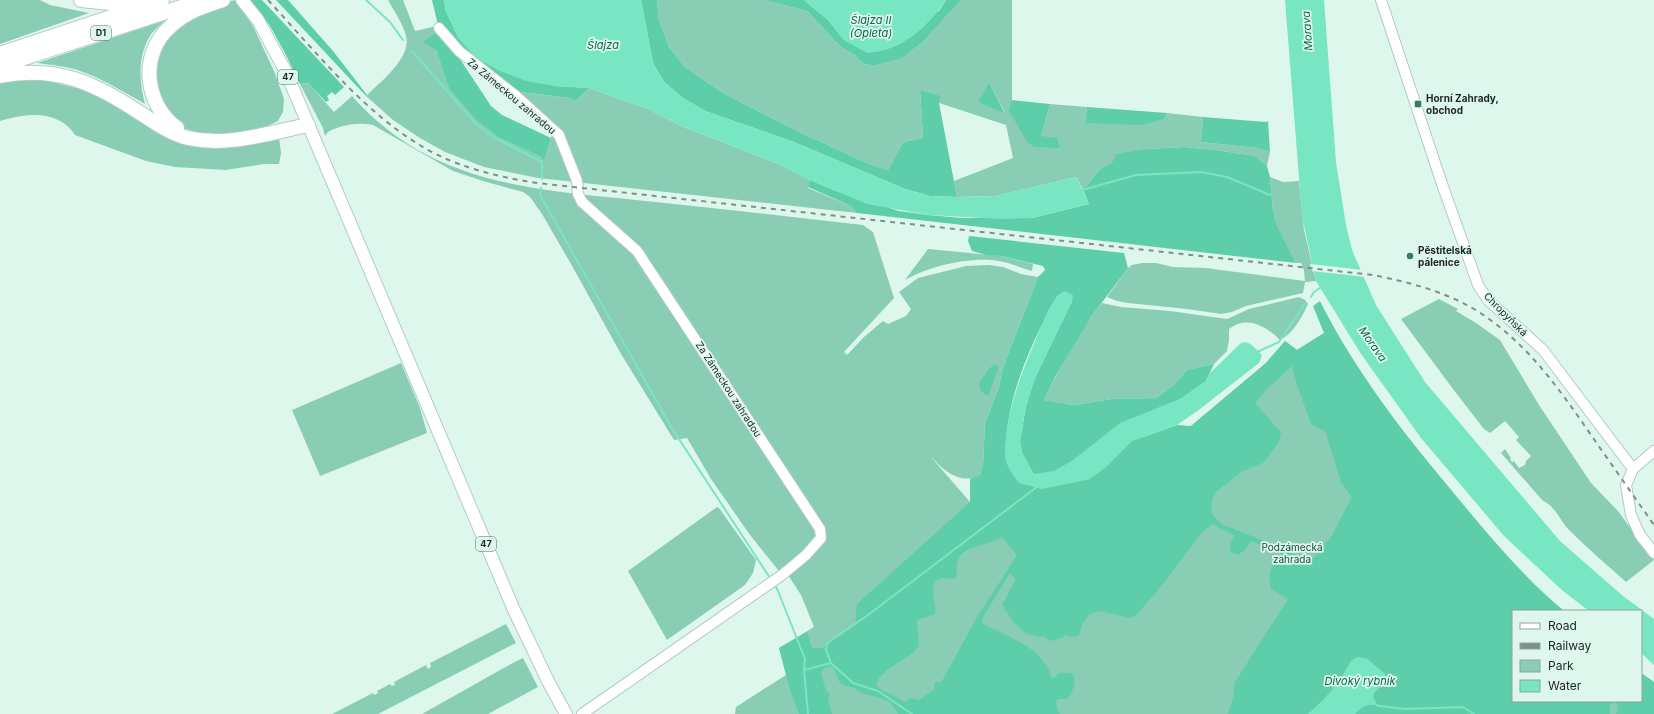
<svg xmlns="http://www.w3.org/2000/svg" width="1654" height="714" viewBox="0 0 1654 714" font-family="Inter,sans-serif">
	<rect width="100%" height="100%" fill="#def7ed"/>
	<path fill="#8acdb5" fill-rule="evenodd" d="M0 0H40L50 5 89 13 0 44Z
		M235 0 253 26 274 71 284 99 283 112 278 121 265 127 239 133 224 135 202 133 186 129 176 123 158 101 153 64 172 30 214 7Z
		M388 0H403L415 31 437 26 436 50 449 89 477 121 498 137 541 157 544 161 552 134 519 92 570 98 576 101 589 88 648 109 681 126 779 164 810 180 808 188 851 206 857 213 538 178 484 167 445 152 420 138 393 120 366 96C379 83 412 58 406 36 403 24 394 11 388 0Z
		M657 0H764L807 11 841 47 855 55 862 63 873 66 901 59 923 42 961 0H1012V100L1008 109 1041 136 1050 104 1087 107 1085 122 1164 119 1167 113 1203 117 1201 142 1257 148 1270 152 1267 166 1255 156 1216 150 1184 147 1146 149 1100 169 1083 190 1076 177 996 196 957 197 954 181 1013 158 1006 125 939 103 920 90 923 138 903 142 888 170 869 164 797 131 723 93 685 67 669 47 659 20ZM989 82 1005 113 979 102Z
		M166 20C161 24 156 28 152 33 137 54 139 81 145 104 124 92 103 79 80 71 66 66 51 65 37 63Z
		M35 78 93 92 159 134 189 146 218 147 279 138 281 153 279 164H264L226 170 175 167 146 161 75 135C58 109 26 113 0 121V82Z
		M308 83 334 112 352 96C434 189 541 189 655 202 724 209 793 217 863 225L873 232 894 298 844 352 847 355 864 337 883 321 888 324 906 316 911 309 899 292 918 278 966 266 989 265 1003 267 1021 274 1038 277 1002 370 999 387 985 424 983 464 980 475C969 482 955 478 945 470 940 467 936 461 931 457L970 502 999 471 1191 426 1266 363 1285 341 1297 350 1324 333C1370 389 1415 447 1462 503 1493 541 1526 580 1564 611H1513V701H1641V673L1654 682V714H735L736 707 786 675 779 648 814 627 801 595 788 575 779 571 750 535 711 479 687 438 674 440 621 354 571 264 542 214 530 197 523 192 483 181 453 171 373 125C358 122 341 125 328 132L325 136 323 128 300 84Z
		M1270 177 1283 182 1299 181 1304 230 1316 281 1305 282 1303 293 1246 306 1232 312 1221 314 1187 309 1128 303 1117 301 1107 297 1128 268 1132 265 1142 263H1156L1173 267 1206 268 1305 281 1304 270 1301 263H1296L1277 227 1273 211Z
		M928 249 1001 256 1033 264 1032 271C1021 268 1010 263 999 261 971 256 929 266 905 280Z
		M1299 297 1305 300 1308 304C1302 317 1293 334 1280 340 1266 326 1247 315 1229 329V340L1227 351 1214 364 1187 370 1174 385 1156 398 1112 399 1074 405 1044 400C1060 367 1078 332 1102 303L1121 307 1170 311 1227 319 1249 309Z
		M1439 299 1458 309 1456 311 1476 323 1500 340 1539 405 1591 483 1618 511 1654 560 1626 582C1607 565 1587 548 1569 530 1559 519 1556 507 1542 500L1501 453 1505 449 1511 458 1510 459 1512 462 1514 461 1519 468 1525 465 1526 461 1531 456 1516 440 1519 437 1505 421 1490 433 1484 429 1453 389 1401 319Z
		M401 363 420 408 427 433 320 476 292 410Z
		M717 507 719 508 756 560 753 573 745 585 667 640 628 571Z
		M506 624 516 643 378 714H332L373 693 374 695 378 693 377 691 390 684 392 686 395 685 394 682 426 665 428 669 431 667 430 663Z
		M523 658 538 687 488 714H422L509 665Z"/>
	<path fill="#5ecda9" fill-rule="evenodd" d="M250 0H262L344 87 335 95 332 92 327 96 329 100 326 102 308 83 300 84 285 53 270 26Z
		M276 0H288L333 51 367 95 366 96Z
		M432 0H444L446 12 555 86 589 88 576 101 570 98 520 92 514 99 456 53 491 106 502 115 551 138 544 161 541 157 498 137 477 121 449 89 436 50 423 42 442 29 438 25Z
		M641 0H657L659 20 669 47 685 67 723 93 797 131 869 164 888 170 903 142 923 138 920 90 940 96 939 103 957 197 930 196 905 189 794 142 705 111 683 98 664 82 653 63Z
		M764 0H804L828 20 844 40 939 11 946 0H961L923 42 901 59 873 66 862 63 855 55 841 47 807 11Z
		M989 82 1005 114 978 102Z
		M1012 100 1050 104 1041 136 1057 138 1060 148 1035 147 1028 143 1008 109Z
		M1087 107 1167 113 1164 119 1142 125 1085 123Z
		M1203 117 1266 122 1268 121 1270 152 1257 148 1201 142Z
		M1184 147 1216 150 1255 156 1267 166 1270 177 1273 211 1277 226 1296 263 857 213 851 206 808 187 810 180 836 191 899 211 928 215 962 218H1032L1089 204 1083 190 1100 169 1112 163 1116 154 1146 149Z
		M969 236 1124 253 1128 268 1091 317 1056 375 1044 400 1074 405 1112 399 1156 398 1174 385 1187 370 1214 364 1206 381 1182 398 1069 466 1052 472 1034 474 1022 453 1020 441 1026 406 1035 378 1072 301 1058 295C1036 334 1015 378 1008 423 1006 434 1006 446 1005 457L1042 489 1090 479 1106 467 1132 441 1177 425 1191 426 1266 363 1285 341 1297 350 1324 333 1313 306 1320 301C1356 373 1408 439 1460 501 1492 539 1525 579 1564 611H1513V701H1641V673L1654 682V714H1616L1618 708 1617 703 1613 702 1610 705V714H1355L1361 708 1369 704 1374 693 1385 681V674L1366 658 1351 661 1339 682 1323 700 1308 714H1228L1233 698 1235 682 1288 599 1271 589C1269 578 1268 570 1275 561L1289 560 1276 551 1251 541 1245 550 1238 555 1230 552 1231 542 1235 536 1212 524 1201 534 1155 594 1135 616 1130 618 1100 611 1090 614 1082 624 1079 635 1074 637 1065 635 1062 638 1050 641 1045 637C1020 637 1015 623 1002 605L1016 579 1010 573 982 619V622L985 625C1010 637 1045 649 1052 679L1059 673H1071L1074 676C1076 685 1073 691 1067 699H1058L1056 702 1057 708 1060 714H898C891 697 878 698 862 693 859 691 855 688 851 687 848 686 845 686 842 684 836 680 837 671 831 666L824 668 821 673 826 691 830 694 828 700 832 714H799L790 689 779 648 807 632 812 648H822L855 625 857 604 970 502V479L980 475 983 464 985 424 999 387 1002 370 1038 277 1045 270 1043 266 1001 256 986 255 972 251 968 241ZM1292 366 1297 385 1311 424 1326 432 1327 437 1341 482 1352 497 1331 537 1310 562 1279 547 1224 525 1214 517 1211 510 1212 500 1217 491 1243 471 1263 463 1279 442 1281 433 1255 403 1266 390ZM1002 537 1017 555 976 619 941 683 936 681 934 684 935 689 919 700 910 698 905 702 880 689 876 685 879 678 886 671 914 652 919 645 917 620 935 614C937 603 929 591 936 580L943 578 954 579 957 576C954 551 967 550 987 543 992 542 997 539 1002 537Z
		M995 365 999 366 989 394 985 395C977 386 978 383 985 375 988 370 989 367 995 365Z"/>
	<path fill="#78e6c2" d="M444 0H641L653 63 664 82 683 98 705 111 794 142 905 189 930 196 962 197 996 196 1076 177 1089 204 1032 218 1000 219 928 215 867 204 810 180 779 164 681 126 648 109 589 88 555 86 526 81 500 71 476 58 458 38 446 12Z
		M804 0H946C933 20 914 39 891 48 884 51 875 52 867 53L844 40 828 20Z
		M1285 0H1324L1336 162 1346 225 1352 250 1376 305 1425 382 1560 541 1623 596 1654 619V665L1641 653V611H1589L1563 591 1504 536 1421 438 1361 354 1316 281 1302 216Z
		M1064 291 1073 295 1072 301 1035 378 1026 406 1020 441 1022 453 1034 474 1054 471 1073 460 1120 423 1182 398 1206 381 1209 374 1241 343 1246 342 1252 345 1262 355 1259 363 1200 409 1177 425 1132 441 1106 467 1090 479 1042 489 1019 483C1013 475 1006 466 1005 456 1005 412 1022 371 1039 332 1045 318 1051 299 1064 291Z
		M1357 657 1366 658 1385 674V681L1374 693 1373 697 1376 702 1373 705C1365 704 1360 709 1355 714H1308L1323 700 1339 682 1351 661Z"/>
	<path fill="#def7ed" d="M1310 264 1363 270 1366 277 1312 271Z"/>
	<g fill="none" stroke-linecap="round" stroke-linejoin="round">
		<path stroke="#78e6c2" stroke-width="2" d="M366 0 390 22 403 40
			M412 51 476 124 495 138 542 162V179
			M541 188 540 195 673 430 770 578
			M1082 190 1136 175 1202 172 1227 177 1270 195
			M1311 297 1314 292 1323 286
			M1257 352 1279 342 1304 305
			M775 585 778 591 805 659 804 670 808 714
			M831 663 826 650 827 643 868 615 1038 486
			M804 670 831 663 853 683 878 691 912 714
			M1373 703 1379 706 1405 709 1463 707 1474 714"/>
		<g stroke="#b3ccc2" stroke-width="12">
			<path id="minor" d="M1381 0 1442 184 1478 285 1488 300 1543 350 1633 469
				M439 28 459 51 516 96 559 135 577 181 578 194 582 202 637 251 820 529 821 538 806 555 782 575 582 714
				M1654 451 1633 469 1626 485 1631 515 1640 535 1654 553"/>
		</g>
		<g stroke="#b3ccc2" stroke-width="14">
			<path id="major" d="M242 0 258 20 286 72 514 610 548 681 566 714"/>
		</g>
		<g stroke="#b3ccc2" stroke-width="16">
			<path id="highway" d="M81 0 110 3 134 0
				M0 54 162 0
				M0 67 36 54 203 0
				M0 76C54 65 93 82 137 111 153 121 170 134 188 138 228 147 269 133 308 125
				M177 128C144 104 139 53 171 26 186 12 204 6 223 0"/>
		</g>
		<use href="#minor" stroke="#fff" stroke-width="10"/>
		<use href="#major" stroke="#fff" stroke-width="12"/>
		<use href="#highway" stroke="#fff" stroke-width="14"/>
		<path stroke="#7f9089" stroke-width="2" stroke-dasharray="5 5" stroke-linecap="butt" d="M268 0C319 55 374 126 444 158 474 171 505 178 537 183L1373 275C1408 282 1443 291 1474 309 1525 340 1558 387 1591 435 1612 465 1633 495 1654 525"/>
	</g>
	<g fill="#3b7964" stroke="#def7ed" stroke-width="1.5">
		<rect x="1414" y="100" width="8" height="8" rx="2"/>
		<circle cx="1410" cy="256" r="4"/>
	</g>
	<g text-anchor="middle" stroke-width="3.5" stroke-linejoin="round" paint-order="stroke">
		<g fill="#def7ed" stroke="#57655f" stroke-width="1">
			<rect x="91" y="26" width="20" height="14" rx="3"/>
			<rect x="278" y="70" width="20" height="14" rx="3"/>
			<rect x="476" y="537" width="20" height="14" rx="3"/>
		</g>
		<g font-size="9" font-weight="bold" fill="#1d2622">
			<text x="101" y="36">D1</text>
			<text x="288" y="80">47</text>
			<text x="486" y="547">47</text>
		</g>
		<g font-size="10" fill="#1d2622" stroke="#def7ed">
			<text transform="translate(512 96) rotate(40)" y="4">Za Zámeckou zahradou</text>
			<text transform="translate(1506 314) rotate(45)" y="4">Chropyňská</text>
			<text transform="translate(729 389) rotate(57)" y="4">Za Zámeckou zahradou</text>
		</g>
		<g font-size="10" font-weight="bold" fill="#1d2622" stroke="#def7ed" text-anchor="start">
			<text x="1426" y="102">Horní Zahrady,<tspan x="1426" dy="12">obchod</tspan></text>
			<text x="1418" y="254">Pěstitelská<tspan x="1418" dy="12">pálenice</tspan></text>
		</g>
		<g font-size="10" fill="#1c4b3d" stroke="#def7ed">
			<text x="1292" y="551">Podzámecká<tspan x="1292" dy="12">zahrada</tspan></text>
		</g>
		<g font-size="11" font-style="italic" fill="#0c664f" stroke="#def7ed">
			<text x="871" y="24">Šlajza II<tspan x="871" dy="13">(Opleta)</tspan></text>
			<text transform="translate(1307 31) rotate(-94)" y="4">Morava</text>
			<text x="603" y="49">Šlajza</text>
			<text transform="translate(1373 344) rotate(55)" y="4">Morava</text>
			<text x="1360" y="685">Divoký rybník</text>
		</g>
	</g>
	<rect x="1512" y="610" width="130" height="92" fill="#def7ed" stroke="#91a39c"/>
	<rect x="1520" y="623" width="20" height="6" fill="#ffffff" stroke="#91a39c"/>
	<text x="1548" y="630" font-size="12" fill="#1d2622">Road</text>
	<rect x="1520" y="643" width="20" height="6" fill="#7f9089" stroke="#91a39c"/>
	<text x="1548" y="650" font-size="12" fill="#1d2622">Railway</text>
	<rect x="1520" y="660" width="20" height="12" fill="#8acdb5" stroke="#91a39c"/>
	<text x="1548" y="670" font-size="12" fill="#1d2622">Park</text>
	<rect x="1520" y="680" width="20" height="12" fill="#78e6c2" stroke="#91a39c"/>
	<text x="1548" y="690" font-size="12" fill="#1d2622">Water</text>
</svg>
